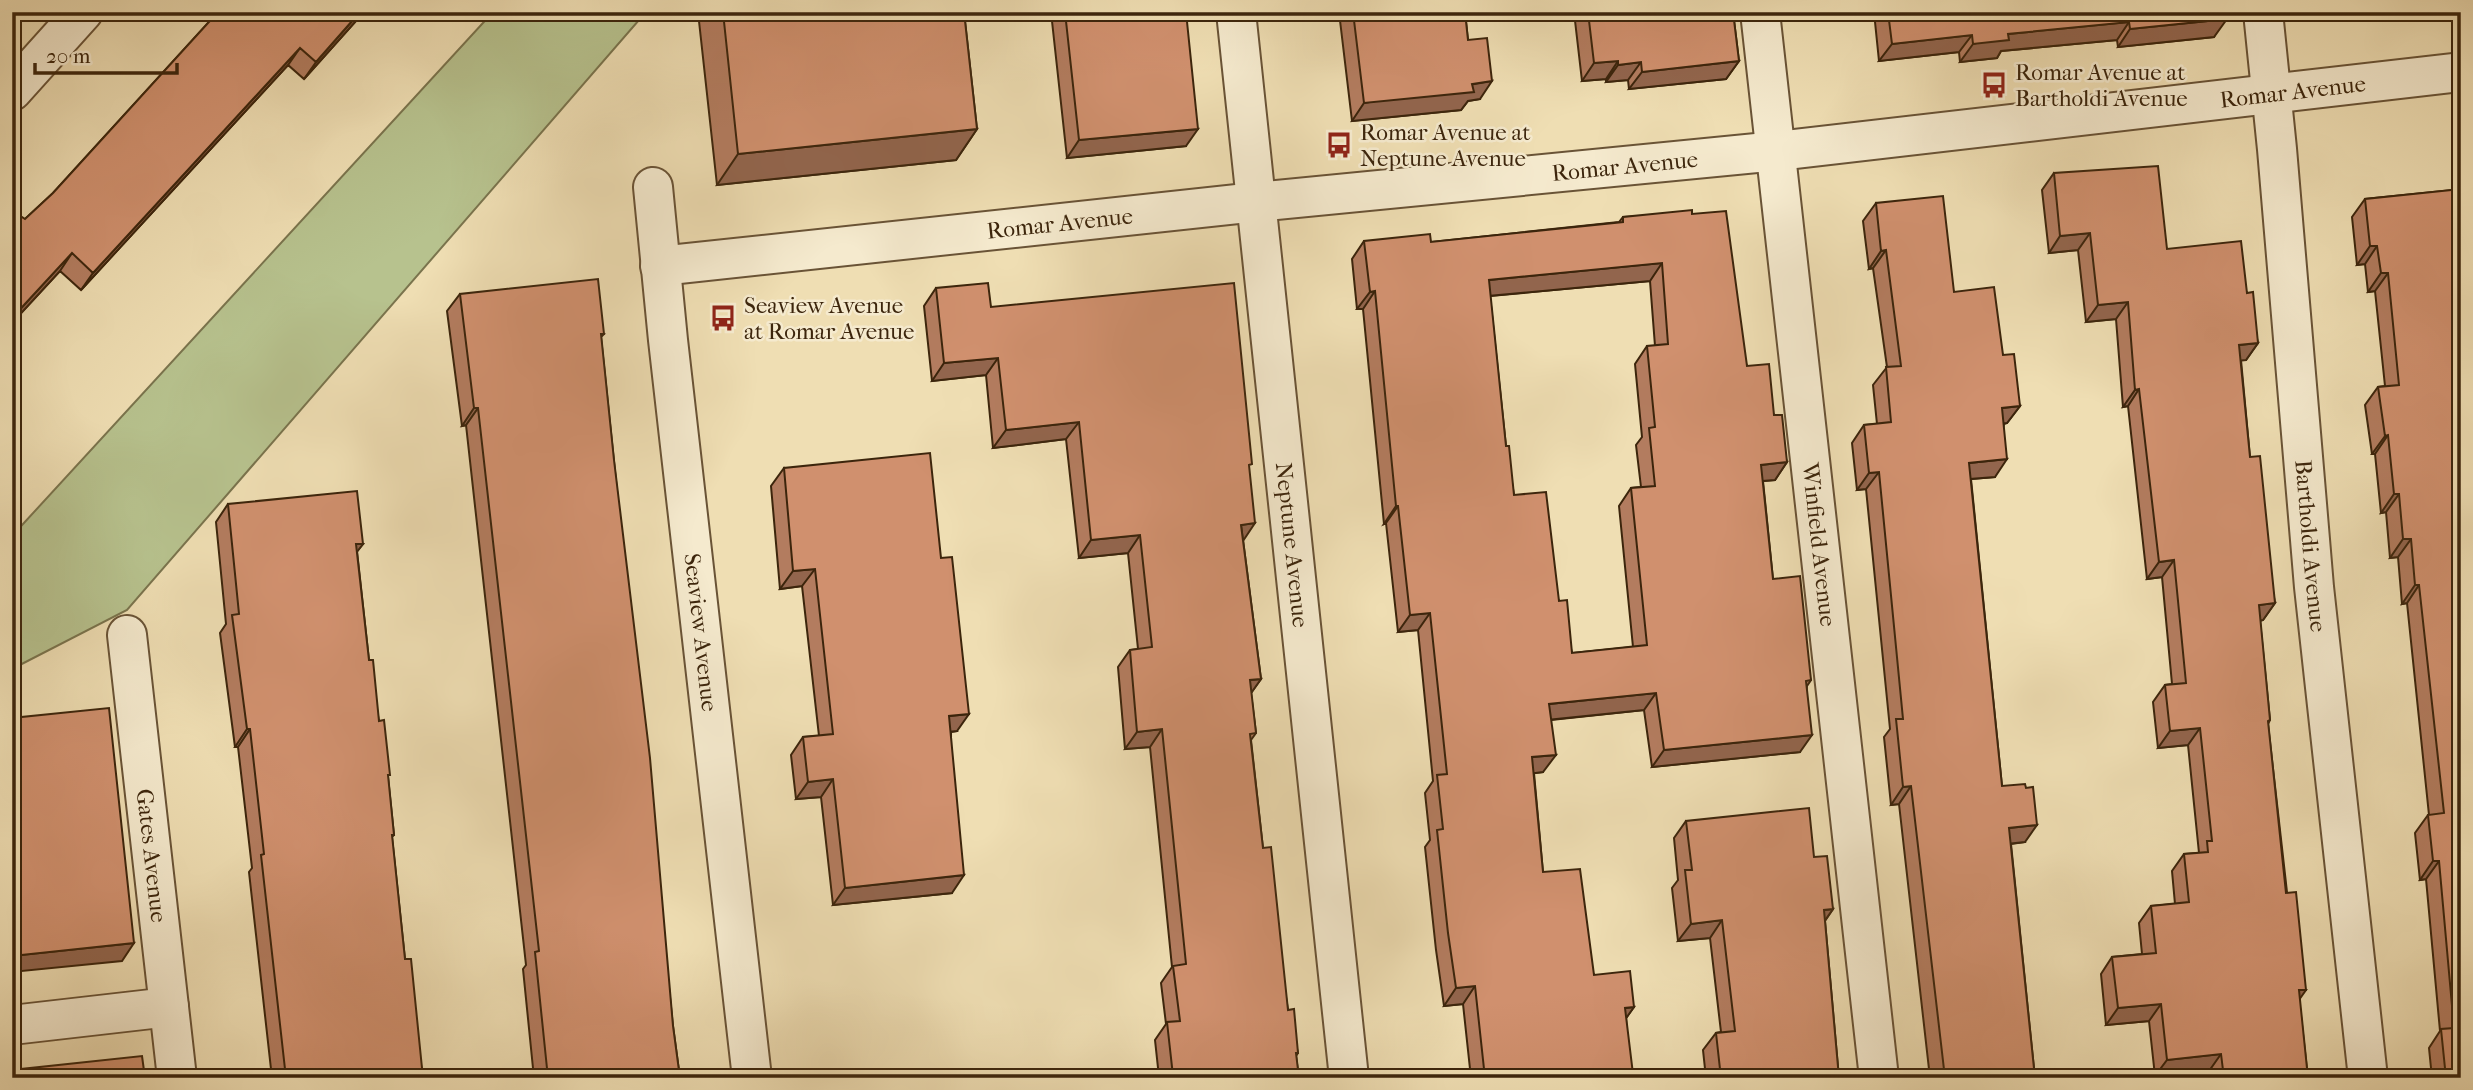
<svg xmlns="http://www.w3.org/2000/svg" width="2473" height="1090" viewBox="0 0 2473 1090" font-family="'IM FELL French Canon',serif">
	<rect width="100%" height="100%" fill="#efdeb3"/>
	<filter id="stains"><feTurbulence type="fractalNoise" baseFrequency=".00286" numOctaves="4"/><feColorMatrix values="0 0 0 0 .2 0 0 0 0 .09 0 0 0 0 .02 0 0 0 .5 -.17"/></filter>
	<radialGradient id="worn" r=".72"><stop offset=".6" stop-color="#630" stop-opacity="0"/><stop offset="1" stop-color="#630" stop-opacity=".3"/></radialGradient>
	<path fill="#b7c28e" stroke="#7a744d" stroke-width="2" d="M493 12H646L127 610 12 669V536Z"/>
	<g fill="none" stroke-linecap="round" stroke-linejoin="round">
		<g stroke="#695336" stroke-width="42">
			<g id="minor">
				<path id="s1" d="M1236 12 1349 1078"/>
				<path id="s2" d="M1760 12 1879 1078"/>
				<path id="s3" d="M2263 12 2277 149 2314 587 2368 1078"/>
				<path d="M12 91 83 12"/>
				<path id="s4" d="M653 187 668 340 752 1078"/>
				<path id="s5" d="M660 266 1256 202 1777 151 2461 72"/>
				<path id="s6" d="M127 635 177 1078"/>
				<path d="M12 1025 169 1007"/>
			</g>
		</g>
		<use href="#minor" stroke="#f5eace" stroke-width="38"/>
	</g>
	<path fill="#b37c5f" stroke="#3c250c" stroke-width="2" fill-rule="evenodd" d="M218 12H364L304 79 288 65 81 290 60 271 12 323V228L25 219 53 193Z
		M698 12H964L977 129 956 160 717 185Z
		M1051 12H1186V146L1067 158Z
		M1339 12H1465L1468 40 1480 99 1468 101 1461 110 1352 121Z
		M1574 12H1733L1739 61 1726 79 1629 89 1628 80 1606 82V79L1582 81Z
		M1874 12H2226L2214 37 2118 47 2117 40 2001 51 1997 58 1960 62 1959 52 1879 61Z
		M2317 12H2388L2317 19Z
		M2054 173 2167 249 2247 293 2258 343 2246 360H2241L2250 457 2275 603 2263 620 2260 621 2270 720 2268 724 2308 1078H2210L2209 1071 2155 1076 2149 1021 2106 1025 2101 974 2112 957 2142 954 2139 923 2151 906 2175 904 2172 871 2184 854 2199 853 2188 745 2158 748 2153 702 2165 685 2172 684 2162 577 2147 579 2128 406 2123 407 2116 319 2086 322 2078 250 2049 253 2042 190Z
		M2461 189V1078H2432L2429 1048 2440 1031 2426 879 2420 880 2415 833 2428 815H2429L2407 603 2402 604 2398 557 2390 558 2386 512 2381 513 2375 454H2372L2365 405 2378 387 2385 386 2375 291 2368 292 2365 264 2357 265 2352 217 2365 199Z
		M1876 203 1954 292 2003 355 2020 406 2007 423 2004 424 1995 477 1971 479 2002 786 2025 842 2011 844 2035 1078H1930L1899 804 1891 805 1884 737 1890 729 1866 489 1857 490 1852 443 1864 425 1877 424 1873 385 1887 367 1873 268 1869 269 1863 221Z
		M1692 214 1747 366 1774 415 1787 462 1775 480 1763 481 1773 579 1811 680 1807 686 1800 752 1652 767 1644 710 1551 720 1543 772 1534 773 1543 872 1594 975 1634 1007 1626 1018 1630 1078H1471L1463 1004 1444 1006 1436 950 1425 847 1430 840 1425 793 1433 781 1418 630 1398 632 1386 523 1384 524 1363 309H1357L1352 259 1364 241 1431 242 1619 222 1623 217ZM1650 281 1655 346H1647L1635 364 1642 437 1636 445 1641 487 1631 488 1619 506 1633 647 1572 653 1559 601 1514 495 1506 446 1490 296Z
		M936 288 991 307 1249 469 1243 540 1261 679 1251 693 1256 733 1251 740 1263 848 1288 1010 1298 1053 1296 1056 1299 1078 1159 1077 1155 1040 1166 1024 1161 983 1172 967 1150 747 1125 749 1118 667 1130 650 1138 649 1128 553 1079 558 1066 439 993 448 986 375 932 381 924 306Z
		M460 294 604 334 601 337 673 1026 680 1078H534L523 969 526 965 466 425 462 426 447 311Z
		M784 468 957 731 951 732 952 893 833 905 821 797 796 799 791 755 803 737 819 736 802 586 780 589 771 486Z
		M228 504 363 544 357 551 369 660 388 777 394 835 392 837 405 959 423 1078H272L249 872 252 868 238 747H235L220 633 226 624 216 522Z
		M1686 821 1814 857 1833 909 1825 921 1839 1078H1706L1703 1050 1716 1033 1721 1032 1710 938 1678 941 1672 888 1678 880 1674 838Z"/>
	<path fill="#92654d" stroke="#3c250c" stroke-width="2" d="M360 12H364L304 79 316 62Z
		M2322 12H2388L2317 19Z
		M2227 19 2214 37 2118 47 2130 29Z
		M2129 22 2117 40 2001 51 1997 58 1960 62 1973 44 2008 34Z
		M1972 35 1959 52 1879 61 1892 44Z
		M300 48 288 65 81 290 93 273Z
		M1618 61 1606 79 1582 81 1594 63Z
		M1739 61 1726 79 1629 89 1642 72Z
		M1641 62 1628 80 1606 82 1618 65Z
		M1492 81 1480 99 1468 101 1461 110 1352 121 1364 103Z
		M977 129 956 160 717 185 738 154Z
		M1198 129 1186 146 1067 158 1079 140Z
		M2090 233 2078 250 2049 253 2060 236Z
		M2370 246H2377L2365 264 2357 265Z
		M1886 250 1873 268 1869 269 1881 251Z
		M72 253 60 271 12 323V318Z
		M1662 263 1650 281 1477 297 1489 280Z
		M2381 273H2388L2375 291 2368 292Z
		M1375 291 1363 309H1357L1370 292Z
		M2128 302 2116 319 2086 322 2098 305Z
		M2258 343 2246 360 2227 362 2239 345Z
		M998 358 986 375 932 381 944 363Z
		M2139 389 2128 406 2123 407 2135 390Z
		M2020 406 2007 423 1990 425 2002 408Z
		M474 408H478L466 425 462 426Z
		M1079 422 1066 439 993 448 1006 430Z
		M2388 435 2375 454H2372L2385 436Z
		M2007 459 1995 477 1957 480 1969 463Z
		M1787 462 1775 480 1749 482 1761 465Z
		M1879 472 1866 489 1857 490 1869 473Z
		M2394 494H2399L2386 512 2381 513Z
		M1396 506H1398L1386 523 1384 524Z
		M1255 523 1243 541 1241 525Z
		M1140 535 1128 553 1079 558 1091 540Z
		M2403 539H2411L2398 557 2390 558Z
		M356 544H363L350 561Z
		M2174 560 2162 577 2147 579 2159 562Z
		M815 569 802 586 780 589 793 571Z
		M2415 585H2419L2407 603 2402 604Z
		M2275 603 2263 620 2247 622 2259 605Z
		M1430 613 1418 630 1398 632 1410 615Z
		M1261 679 1249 696 1250 680Z
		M1656 693 1644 710 1537 721 1549 704Z
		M969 714 957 731 937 733 949 716Z
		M2200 728 2188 745 2158 748 2170 731Z
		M247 729H250L238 747H235Z
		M1162 729 1150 747 1125 749 1137 732Z
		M1812 735 1800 752 1652 767 1664 750Z
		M1556 755 1543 772 1520 775 1532 757Z
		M833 779 821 797 796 799 808 782Z
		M1911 786 1899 804 1891 805 1903 787Z
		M2037 825 2025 842 1997 845 2009 828Z
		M2433 861H2439L2426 879 2420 880Z
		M964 875 952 893 833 905 845 888Z
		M1833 909 1821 926 1824 910Z
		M1722 920 1710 938 1678 941 1691 924Z
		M134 943 122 961 12 972V956Z
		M1475 986 1463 1004 1444 1006 1456 988Z
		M2299 990H2306L2294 1007Z
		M2161 1004 2149 1021 2106 1025 2118 1008Z
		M1634 1007 1622 1024 1625 1008Z
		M2221 1054 2209 1071 2155 1076 2167 1060Z
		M1633 1074 1630 1078H1620L1623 1075Z"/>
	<path fill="#d0906e" stroke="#3c250c" stroke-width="2" fill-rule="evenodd" d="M218 12H360L316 62 300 48 93 273 72 253 12 318V228L22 217 25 219 53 193Z
		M723 12H964L977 129 738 154Z
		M1065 12H1186L1198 129 1079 140Z
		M1353 12H1465L1468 40 1487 38 1492 81 1472 84 1474 92 1364 103Z
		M1588 12H1733L1739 61 1642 72 1641 62 1618 65V61L1594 63Z
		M1888 12H2226L2227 19 2130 29 2129 22 2008 34 2009 40 1973 44 1972 35 1892 44Z
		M2158 166 2167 249 2241 241 2247 293 2253 292 2258 343 2239 345 2250 457 2260 456 2275 603 2259 605 2270 720 2268 721 2286 893 2296 892 2306 990H2299L2308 1078H2224L2221 1054 2167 1060 2161 1004 2118 1008 2112 957 2156 953 2151 906 2189 902 2184 854 2208 852 2207 841H2212L2200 728 2170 731 2165 685 2186 683 2174 560 2159 562 2139 389 2135 390 2128 302 2098 305 2090 233 2060 236 2054 173Z
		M2461 189V1078H2446L2441 1029 2454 1028 2439 861H2433L2428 815 2444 813 2419 585H2415L2411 539H2403L2399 494H2394L2388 435 2385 436 2378 387 2399 385 2388 273H2381L2377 246H2370L2365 199Z
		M1943 196 1954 292 1994 287 2003 355 2014 354 2020 406 2002 408 2007 459 1969 463 2002 786 2025 784 2026 788 2033 787 2037 825 2009 828 2035 1078H1945L1911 786 1903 787 1896 719H1903L1879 472 1869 473 1864 425 1891 422 1886 367 1901 366 1886 250 1881 251 1876 203Z
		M1692 210V214L1726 211 1747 366 1769 364 1774 415H1782L1787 462 1761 465 1773 579 1800 576 1811 680 1806 681 1812 735 1664 750 1656 693 1549 704 1556 755 1532 757 1543 872 1580 869 1594 975 1630 971 1634 1007 1625 1008 1633 1074 1623 1075V1078H1485L1475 986 1456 988 1448 933 1437 830 1443 829 1437 775 1447 774 1430 613 1410 615 1398 506H1396L1375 291 1370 292 1364 241 1430 234 1431 242 1623 222V217ZM1662 263 1668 344 1647 346 1655 427 1649 428 1655 486 1631 488 1647 645 1572 653 1567 600 1559 601 1546 492 1514 495 1509 446H1506L1489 280Z
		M598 279 604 334H601L614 460 650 758 673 1026 680 1078H548L535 952 539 951 478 408H474L460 294Z
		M988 283 991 307 1234 283 1252 464 1249 465 1255 523 1241 525 1261 679 1250 680 1256 733 1250 734 1263 848 1271 847 1288 1010 1294 1009 1298 1053H1296L1299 1078H1157L1173 1076 1167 1022 1180 1021 1173 966 1186 964 1162 729 1137 732 1130 650 1152 647 1140 535 1091 540 1079 422 1006 430 998 358 944 363 936 288Z
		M930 453 941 558 952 557 969 714 949 716 964 875 845 888 833 779 808 782 803 737 833 734 815 569 793 571 784 468Z
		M357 491 363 544H356L369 660H373L379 721 384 720 390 775H388L394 835H392L405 959H411L423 1078H286L261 855 264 854 250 729H247L232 615 239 614 228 504Z
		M109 708 134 943 12 956V718Z
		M1809 808 1814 857 1827 856 1833 909 1824 910 1839 1078H1721L1716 1033 1735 1031 1722 920 1691 924 1685 870H1692L1686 821Z
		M142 1056 145 1078H12V1070Z"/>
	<defs>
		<g id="bus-bare" transform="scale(2.1)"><path d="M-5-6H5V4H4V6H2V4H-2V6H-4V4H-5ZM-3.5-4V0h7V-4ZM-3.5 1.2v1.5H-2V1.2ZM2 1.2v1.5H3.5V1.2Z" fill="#8f2418" stroke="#f5eace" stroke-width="2.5" paint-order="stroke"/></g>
	</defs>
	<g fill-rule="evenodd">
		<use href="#bus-bare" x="1994" y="85"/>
		<use href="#bus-bare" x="1339" y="145"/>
		<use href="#bus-bare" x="723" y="318"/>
	</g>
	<g text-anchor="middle" stroke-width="5" stroke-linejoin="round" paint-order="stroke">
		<g font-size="23" fill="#3c250c" stroke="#f5eace" text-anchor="start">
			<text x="2015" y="80">Romar Avenue at<tspan x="2015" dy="26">Bartholdi Avenue</tspan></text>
			<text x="1360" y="140">Romar Avenue at<tspan x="1360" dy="26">Neptune Avenue</tspan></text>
			<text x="744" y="313">Seaview Avenue<tspan x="744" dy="26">at Romar Avenue</tspan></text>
		</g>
		<g font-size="23" fill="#3c250c" stroke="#f5eace">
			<text dy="8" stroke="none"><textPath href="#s5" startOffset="1642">Romar Avenue</textPath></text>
			<text dy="8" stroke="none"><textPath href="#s5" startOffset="970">Romar Avenue</textPath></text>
			<text dy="8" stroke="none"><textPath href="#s5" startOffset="402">Romar Avenue</textPath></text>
			<text dy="8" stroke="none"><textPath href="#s1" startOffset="536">Neptune Avenue</textPath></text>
			<text dy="8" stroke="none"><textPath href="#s2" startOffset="536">Winfield Avenue</textPath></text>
			<text dy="8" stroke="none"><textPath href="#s3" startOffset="536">Bartholdi Avenue</textPath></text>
			<text dy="8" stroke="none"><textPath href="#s4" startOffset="448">Seaview Avenue</textPath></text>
			<text dy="8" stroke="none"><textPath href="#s6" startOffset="222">Gates Avenue</textPath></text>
		</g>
	</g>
	<rect width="2473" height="1090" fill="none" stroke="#efdeb3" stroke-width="42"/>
	<rect x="14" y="14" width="2445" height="1062" fill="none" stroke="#3c250c" stroke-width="3.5"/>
	<rect x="21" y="21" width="2431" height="1048" fill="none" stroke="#3c250c" stroke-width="2"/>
	<path d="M35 63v10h142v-10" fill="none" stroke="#3c250c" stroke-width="3.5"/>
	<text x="46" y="63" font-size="21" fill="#3c250c" stroke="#f5eace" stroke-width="5" paint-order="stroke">20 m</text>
	<rect width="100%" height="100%" filter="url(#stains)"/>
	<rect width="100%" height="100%" fill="url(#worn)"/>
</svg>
